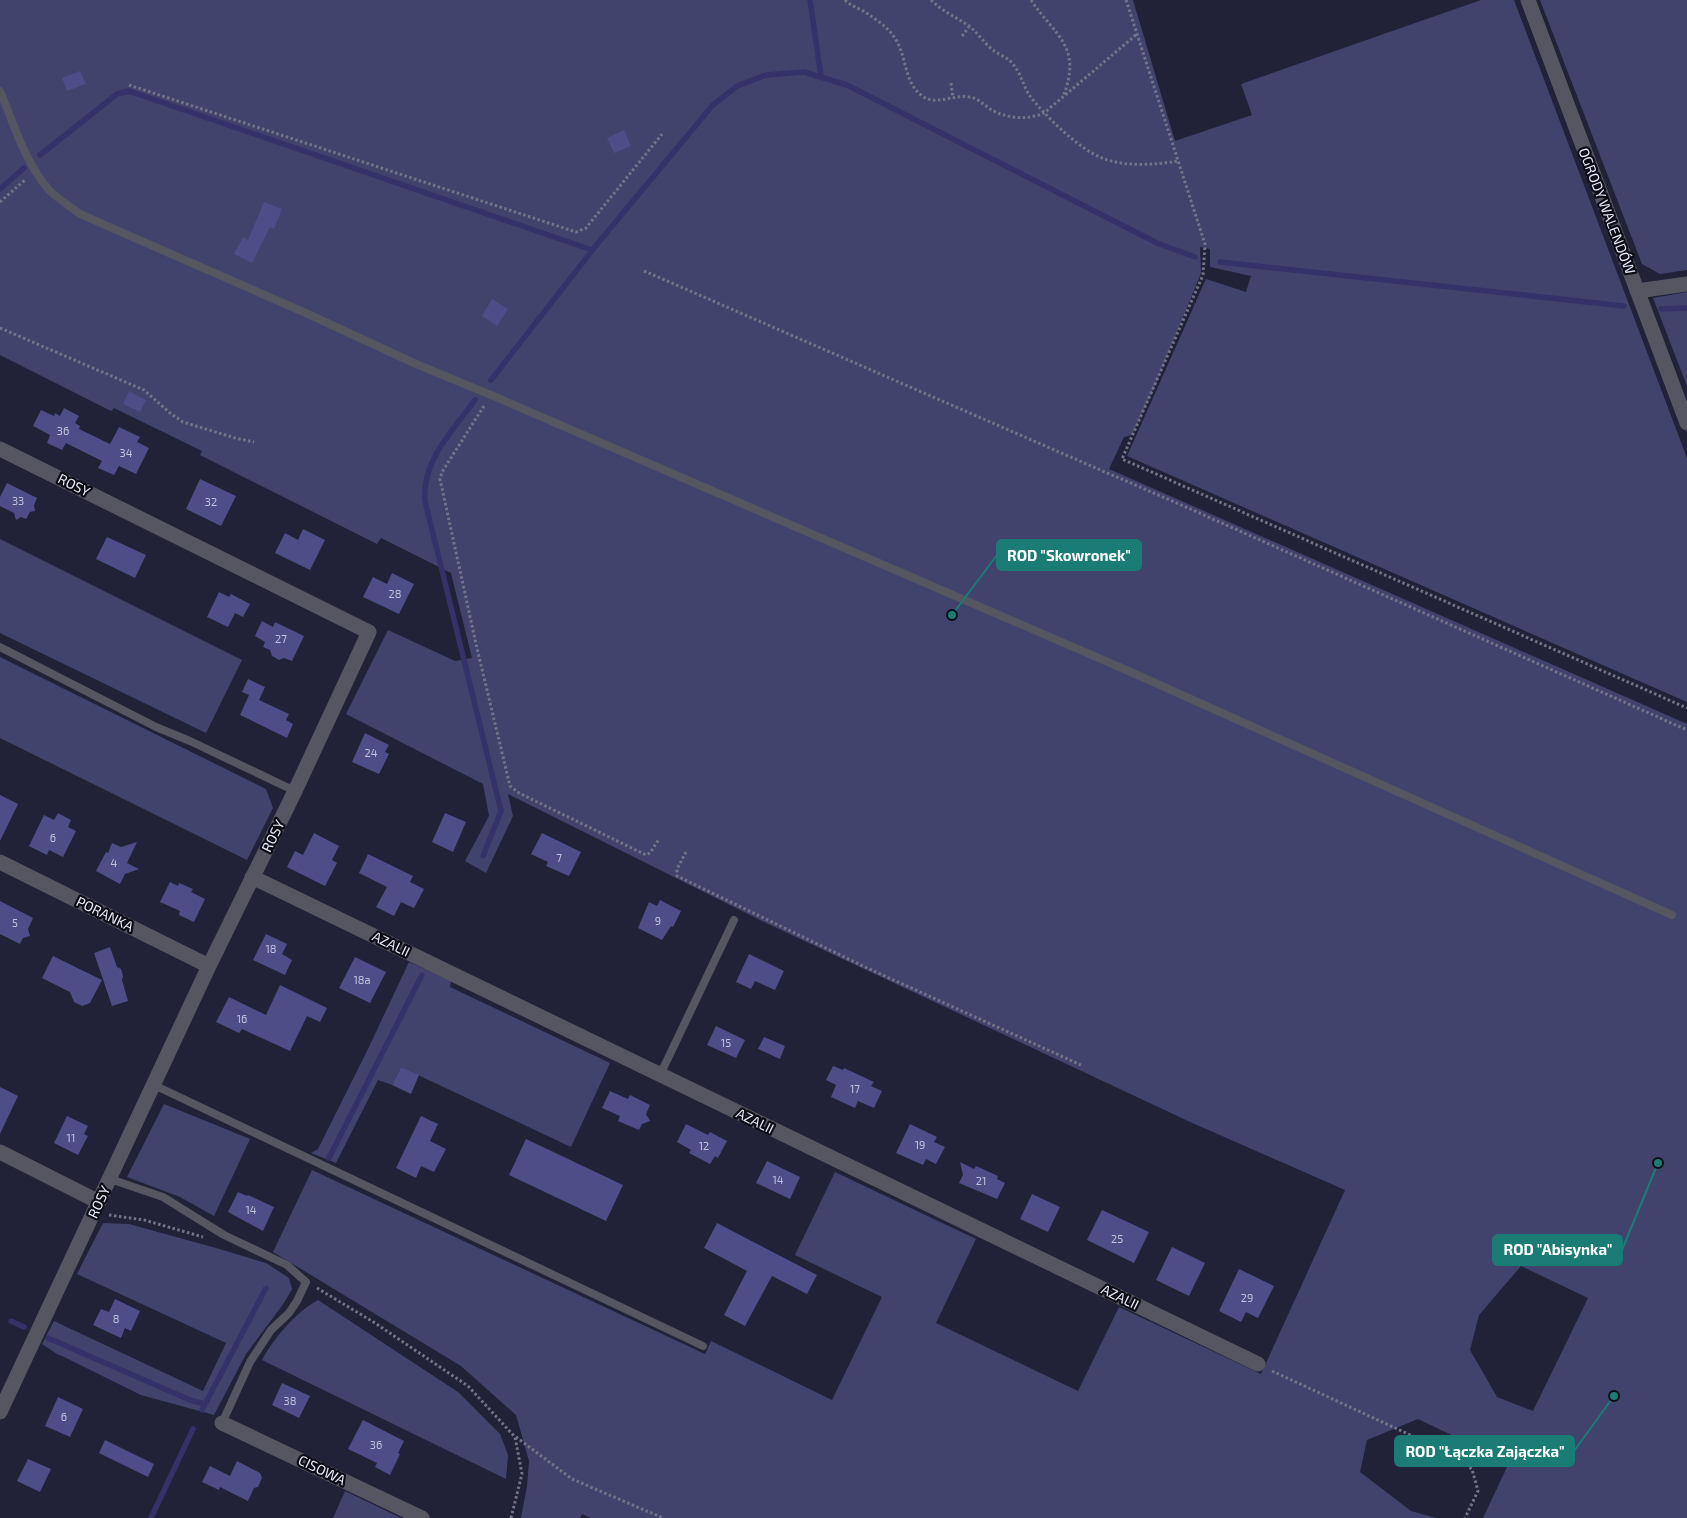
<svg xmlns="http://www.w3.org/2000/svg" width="1687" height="1518" viewBox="0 0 1687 1518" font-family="'Exo 2',sans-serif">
	<rect width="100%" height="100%" fill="#212138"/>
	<path fill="#42436c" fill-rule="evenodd" d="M0 0H1133L1175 141 1252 115 1241 84 1481 0H1514L1687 458V702L1127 456 1206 279 1246 292 1251 276 1210 267V249L1200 247 1201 273 1155 386 1134 431 1132 435 1124 437 1109 469 1687 724V1518H1483L1508 1465 1491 1454 1418 1419 1367 1440 1360 1472 1411 1511 1436 1518H591L582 1514 580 1518H521L527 1486 529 1461 516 1415 461 1366 273 1252 312 1170 705 1354 711 1341 832 1400 882 1297 795 1255 835 1172 976 1239 936 1323 1078 1391 1119 1307 1261 1374 1345 1190 1188 1121 762 921 508 794 513 816 486 873 465 861 489 816 483 784 346 714 388 630 455 661 472 658 451 573 381 538 377 544 200 455 202 451 114 408 111 411 0 355ZM1521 1266 1588 1298 1533 1411 1497 1397 1470 1350 1479 1315Z
		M1540 0H1687V270L1660 274 1642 264Z
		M1687 292V386L1653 298Z
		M0 539 242 660 206 733 0 633Z
		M0 657 266 789 273 808 247 860 0 738Z
		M409 962 451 981 450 987 610 1063 571 1147 401 1067 392 1085 378 1080 336 1163 311 1153 318 1149 367 1051Z
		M164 1104 250 1139 214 1216 180 1197 127 1177Z
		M103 1223 129 1224 216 1248 266 1263 289 1278 292 1289 284 1303 246 1354 214 1415 141 1395 64 1357 57 1354 42 1344 54 1321 203 1391 226 1343 77 1274Z
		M318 1300 458 1392 500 1434 508 1455 506 1479 262 1360C274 1338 296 1312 318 1300Z
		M345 1491 401 1518H333Z"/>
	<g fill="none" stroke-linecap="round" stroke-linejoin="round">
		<path stroke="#343269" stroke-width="5.5" d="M810 0 821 76
			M40 155 117 94 129 91 592 250
			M0 189 24 168
			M1220 262 1624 306
			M1661 309 1687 308
			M491 380 598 243 712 106 737 86 766 75 804 72 847 85 1157 243 1195 257
			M475 400C453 430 421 462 425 501L501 811 483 856
			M329 1158 422 975
			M11 1321 24 1327
			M48 1338 190 1400 205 1404
			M202 1410 266 1288
			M151 1518 193 1429"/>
	</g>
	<path fill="#4e4d87" d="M80 71 86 84 67 91 62 78Z
		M624 130 631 146 614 153 607 138Z
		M264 202 282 209 274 229 270 227 252 263 234 254 243 237 248 240Z
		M492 299 508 309 497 326 482 316Z
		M129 391 146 400 140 412 123 404Z
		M64 408 79 416 75 423 80 426 79 429 110 444 119 427 140 437 137 442 149 448 136 474 119 466 114 475 98 468 102 461 66 443 62 450 47 443 50 435 33 426 41 410 54 416 55 413 60 416Z
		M200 479 236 496 221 526 186 509Z
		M7 483 37 498 34 505 35 511 30 512 26 519 21 517 16 520 14 513 0 506V497Z
		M303 529 325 540 310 570 275 553 285 533 298 540Z
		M107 537 146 555 135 578 96 559Z
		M392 573 414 584 399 614 363 597 373 577 387 584Z
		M219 592 229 597 231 594 250 604 243 617 235 613 228 627 207 617Z
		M262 621 273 627 275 622 304 636 292 661 284 658 279 660 272 656 270 650 263 647 265 642 255 636Z
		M248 679 265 687 259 700 289 714 286 720 293 724 287 738 240 715 249 695 242 692Z
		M365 733 389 745 385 752 389 754 379 774 352 762Z
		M0 795 18 804 0 841Z
		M58 813 71 820 68 827 76 831 63 857 49 850 47 855 29 846 44 815 54 820Z
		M445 813 466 822 453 852 432 842Z
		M314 833 339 846 332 860 337 863 325 886 287 867 295 851 303 855Z
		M542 833 581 852 569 876 546 866 548 862 531 854Z
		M137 842 127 863 139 869 125 874 120 884 96 871 106 852 108 853 112 843 121 847Z
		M368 854 413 876 410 882 424 889 414 908 401 902 394 916 376 907 387 887 359 873Z
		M170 882 178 886 179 883 193 889 191 892 205 899 194 922 179 915 180 911 160 902Z
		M660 900 681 911 673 927 671 926 662 940 638 928 649 902 657 906Z
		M0 901 33 918 28 929 30 936 23 938 20 944 0 934Z
		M266 934 287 944 282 954 292 960 285 975 253 960Z
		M110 947 117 967 121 969 123 976 122 980 128 1001 112 1006 94 953Z
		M749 954 784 971 775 990 755 981 751 989 736 982Z
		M53 956 102 980 90 1003 82 1006 74 1002 70 992 42 978Z
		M355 957 386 972 370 1003 339 988Z
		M280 985 327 1008 320 1022 307 1016 290 1051 242 1029 239 1033 216 1022 229 997 266 1015Z
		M716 1026 745 1040 736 1058 707 1045Z
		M764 1037 785 1046 780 1059 758 1049Z
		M833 1066 843 1070 844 1068 874 1082 871 1086 882 1091 874 1108 858 1101 855 1108 831 1097 836 1085 826 1080Z
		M401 1067 419 1075 411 1094 392 1085Z
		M0 1087 18 1096 0 1134Z
		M610 1091 628 1099 630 1095 650 1105 646 1114 650 1121 642 1124 639 1130 618 1121 620 1116 602 1108Z
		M67 1116 88 1126 84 1134 88 1136 78 1155 54 1143Z
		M421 1116 438 1124 430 1141 446 1149 434 1172 421 1166 416 1178 396 1168Z
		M686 1124 708 1135 710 1132 727 1141 718 1158 715 1156 710 1164 689 1153 691 1150 677 1142Z
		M910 1124 937 1137 934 1142 945 1147 936 1164 926 1159 923 1165 896 1153Z
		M526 1139 623 1185 606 1221 509 1175Z
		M767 1161 800 1177 790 1199 756 1183Z
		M960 1162 974 1169 976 1166 998 1176 997 1179 1005 1183 997 1199 959 1183 963 1175Z
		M238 1192 247 1196 248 1195 274 1207 263 1231 228 1212Z
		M1032 1194 1060 1207 1048 1232 1020 1219Z
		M1102 1210 1149 1232 1134 1263 1087 1240Z
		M717 1223 817 1275 807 1294 772 1276 745 1326 724 1315 747 1271 704 1248Z
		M1172 1247 1205 1263 1189 1296 1156 1280Z
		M1239 1269 1274 1286 1258 1318 1246 1312 1241 1322 1219 1311Z
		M115 1299 140 1311 131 1331 125 1328 121 1338 93 1325 101 1309 109 1312Z
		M282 1383 310 1396 299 1418 272 1405Z
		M58 1397 83 1409 70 1437 45 1426Z
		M363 1420 404 1441 398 1453 400 1454 390 1475 375 1467 377 1463 348 1449Z
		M105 1440 154 1464 148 1477 99 1453Z
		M28 1459 51 1469 40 1492 17 1481Z
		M237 1461 260 1473 262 1478 258 1487 254 1488 248 1501 220 1487 219 1490 202 1482 210 1466 230 1476Z"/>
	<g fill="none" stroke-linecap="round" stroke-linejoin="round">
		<path stroke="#737487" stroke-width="3" stroke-dasharray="2.5 2.5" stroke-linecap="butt" d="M845 0C851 6 858 8 865 12 875 19 887 26 894 37 907 54 903 81 921 95 934 107 954 94 969 97 979 98 984 106 992 110 1007 119 1029 120 1044 113L1137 34
			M931 0C942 11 956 17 969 26 978 33 984 43 993 50 999 55 1007 57 1012 63 1021 73 1023 86 1030 96 1044 115 1080 150 1102 158 1125 167 1154 165 1178 161
			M1031 0C1055 36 1083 46 1063 97
			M1126 0 1205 244 1203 275 1122 459 1687 708
			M962 36 969 27
			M951 83 953 98
			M129 85 576 232 586 228 662 134
			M0 202 26 179
			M644 271 1197 512 1687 730
			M0 328 144 390 170 413 183 422 235 438 254 442
			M484 406 442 472 440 479 476 644 510 786 519 793 646 855 650 853 659 839
			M686 852 677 869V876L865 967 1081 1065
			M109 1215 144 1220 203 1237
			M317 1288 375 1323 468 1386 515 1437 522 1474 511 1518
			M1272 1371 1447 1452 1472 1469 1478 1491 1465 1518
			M516 1437 572 1479 663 1518"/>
		<path stroke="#555661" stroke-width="8" d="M0 91C14 124 25 163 49 190 58 199 70 206 80 214L308 314 416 364 491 395 1124 669 1672 915
			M0 647 156 727 190 741 295 791
			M660 1075 734 920
			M154 1085 703 1346
			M110 1179 163 1197 224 1235 287 1265 306 1282 297 1301 289 1313 271 1330 250 1362 222 1423"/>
		<path stroke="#555661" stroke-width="15" d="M1528 0 1687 423
			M1637 291 1687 284
			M0 449 369 632 295 791 209 966 0 1412
			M0 862 209 966
			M252 877 1258 1364
			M0 1152 99 1202
			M222 1423 422 1518"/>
	</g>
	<g text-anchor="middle" stroke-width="4.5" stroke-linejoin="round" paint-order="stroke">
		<g font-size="11" fill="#c2c3dc">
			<text x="63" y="435">36</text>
			<text x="126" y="457">34</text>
			<text x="18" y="505">33</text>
			<text x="211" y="506">32</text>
			<text x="395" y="598">28</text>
			<text x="281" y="643">27</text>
			<text x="371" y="757">24</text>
			<text x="53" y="842">6</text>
			<text x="559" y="862">7</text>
			<text x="114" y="867">4</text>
			<text x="658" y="925">9</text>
			<text x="15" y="927">5</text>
			<text x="271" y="953">18</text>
			<text x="362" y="984">18a</text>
			<text x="242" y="1023">16</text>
			<text x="726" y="1047">15</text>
			<text x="855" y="1093">17</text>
			<text x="71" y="1142">11</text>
			<text x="920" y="1149">19</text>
			<text x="704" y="1150">12</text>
			<text x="778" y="1184">14</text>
			<text x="981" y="1185">21</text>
			<text x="251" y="1214">14</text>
			<text x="1117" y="1243">25</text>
			<text x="1247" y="1302">29</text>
			<text x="116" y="1323">8</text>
			<text x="290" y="1405">38</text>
			<text x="64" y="1421">6</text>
			<text x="376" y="1449">36</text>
		</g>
		<g font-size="14" fill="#e9eaf9" stroke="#0c0c16">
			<text transform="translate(1607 211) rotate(69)" y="5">OGRODY WALENDÓW</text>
			<text transform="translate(74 485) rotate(26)" y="5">ROSY</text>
			<text transform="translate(273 836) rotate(-64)" y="5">ROSY</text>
			<text transform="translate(105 914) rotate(26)" y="5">PORANKA</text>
			<text transform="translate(391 944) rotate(26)" y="5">AZALII</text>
			<text transform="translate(755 1121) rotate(26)" y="5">AZALII</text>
			<text transform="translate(99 1202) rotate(-65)" y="5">ROSY</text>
			<text transform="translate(1120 1297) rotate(26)" y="5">AZALII</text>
			<text transform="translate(322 1470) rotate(26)" y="5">CISOWA</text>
		</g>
	</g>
	<path fill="none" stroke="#1a7c75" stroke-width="2" d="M952 615L997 555M1658 1163L1622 1250M1614 1396L1574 1451"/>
	<g fill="#1a7c75" stroke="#0c0c16" stroke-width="2">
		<circle cx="952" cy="615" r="5"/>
		<circle cx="1658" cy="1163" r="5"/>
		<circle cx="1614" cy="1396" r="5"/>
	</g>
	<g fill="#1a7c75" stroke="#1a7c75" stroke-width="2">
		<rect x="997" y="540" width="144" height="30" rx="5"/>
		<rect x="1493" y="1235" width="129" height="30" rx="5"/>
		<rect x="1395" y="1436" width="179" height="30" rx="5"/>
	</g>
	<g font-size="15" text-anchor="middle" font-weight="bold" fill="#fff">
		<text x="1069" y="561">ROD "Skowronek"</text>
		<text x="1558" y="1255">ROD "Abisynka"</text>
		<text x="1485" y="1457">ROD "Łączka Zajączka"</text>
	</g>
</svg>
